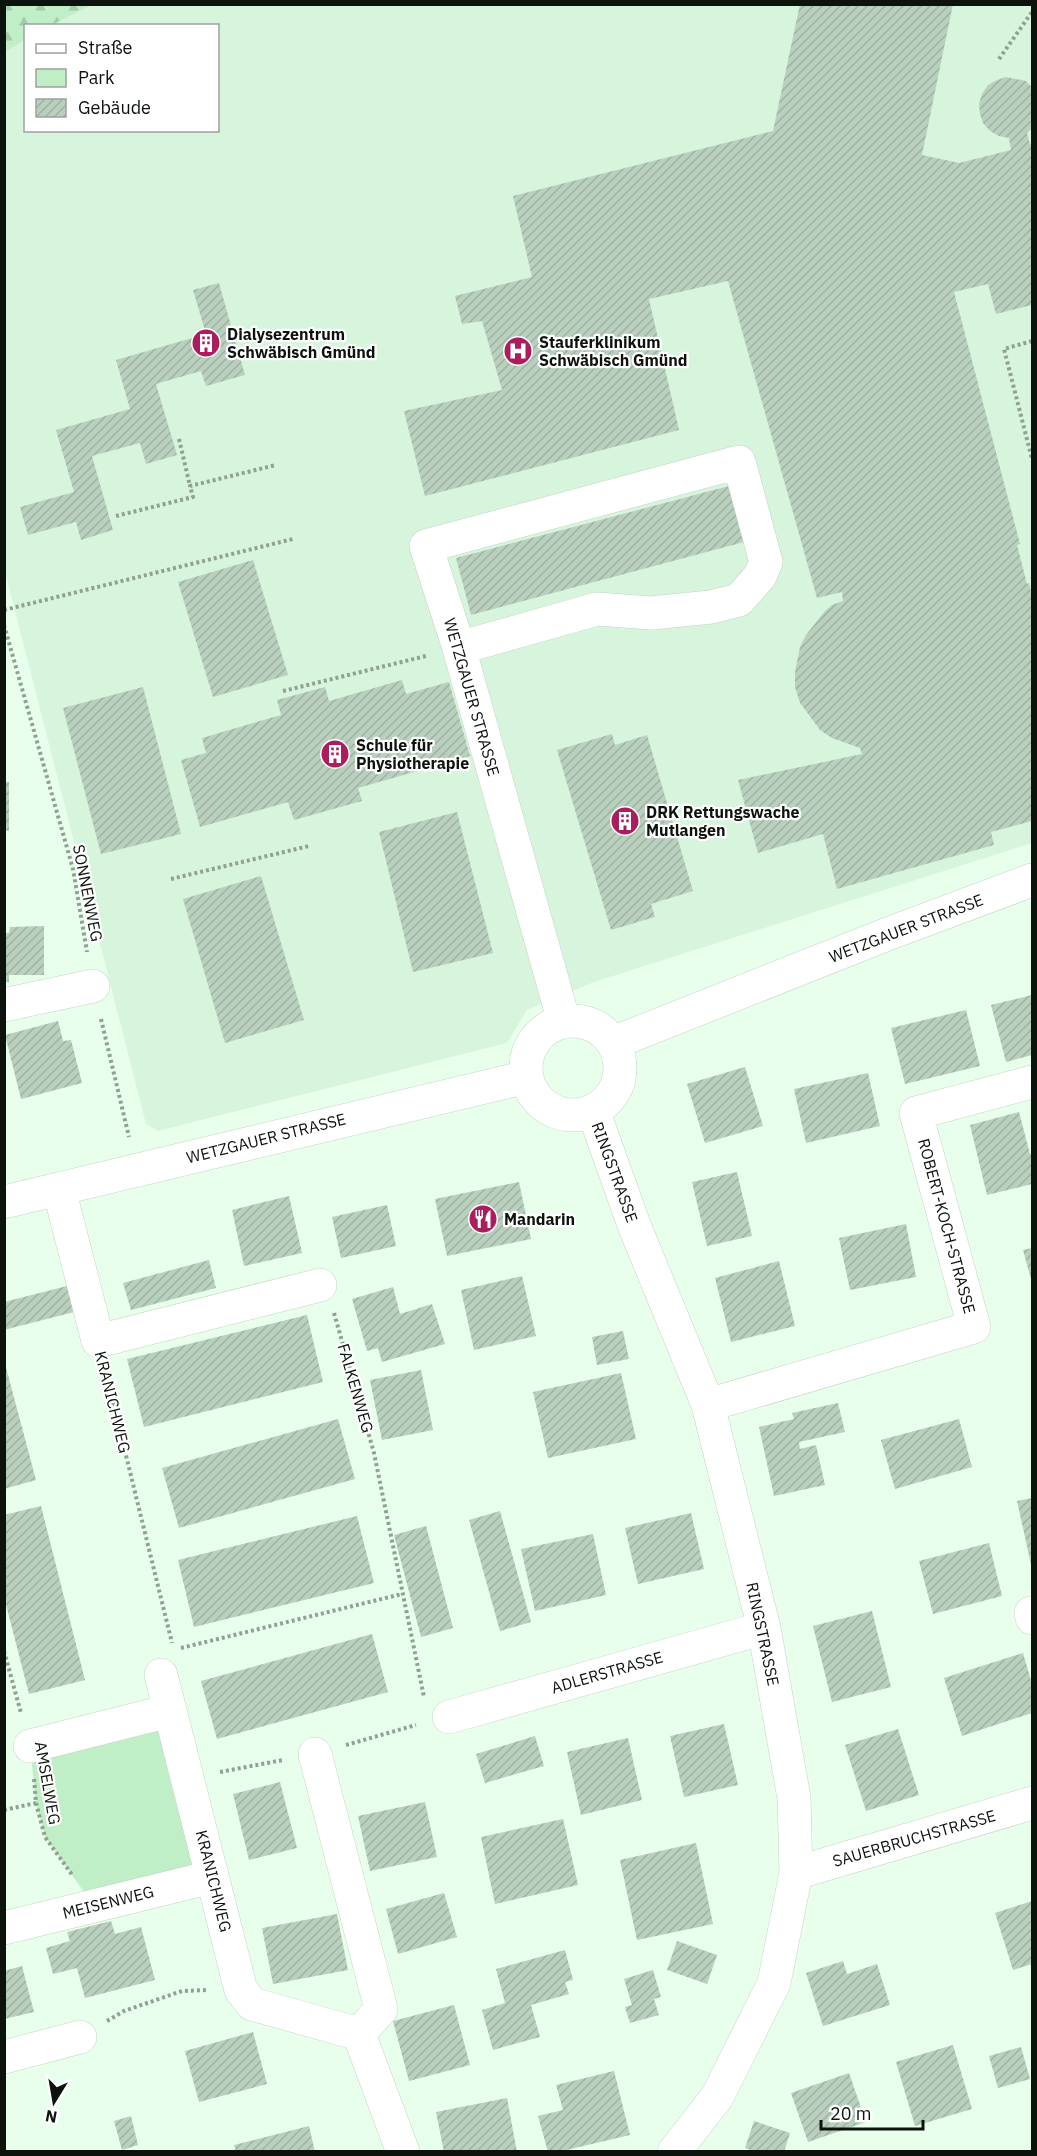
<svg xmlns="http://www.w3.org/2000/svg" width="1037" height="2156" viewBox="0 0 1037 2156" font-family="'IBM Plex Sans',sans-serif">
	<defs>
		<pattern id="forest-firs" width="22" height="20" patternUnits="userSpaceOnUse" patternTransform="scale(1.5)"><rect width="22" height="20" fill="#c0eec7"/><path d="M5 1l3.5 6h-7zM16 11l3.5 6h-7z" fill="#a4cbaa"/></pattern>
		<pattern id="building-hatch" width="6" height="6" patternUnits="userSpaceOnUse" patternTransform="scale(1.5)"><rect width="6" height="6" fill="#bad0be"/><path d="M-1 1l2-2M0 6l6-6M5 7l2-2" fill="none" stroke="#9fb2a2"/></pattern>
	</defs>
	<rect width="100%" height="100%" fill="#e8ffec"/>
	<path fill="#d7f4dc" d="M91 4 1032 5V843L594 982 527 1010 507 1043 158 1131 146 1124 5 572 4 52 25 40 26 130H218V26L52 25Z"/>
	<path fill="#c0eec7" d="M169 1711 212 1877 94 1906 45 1837 36 1803 30 1746Z"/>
	<path fill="url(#forest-firs)" d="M5 4H90L91 5 52 25 26 26 25 40 5 52Z"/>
	<path fill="url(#building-hatch)" d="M800 4H953L922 155 959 163 1011 150 1009 138 999 136 990 131 983 123 980 114 979 104 982 94 988 85 997 80 1006 77 1026 81 1032 87V128L1027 133 1030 144 1032 143V305L996 314 988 284 954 292 1020 544 1017 545 1027 584 1029 583 1032 596V821L991 832 994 845 837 889 823 834 758 853 738 780 862 754 860 748 832 738 820 730 800 703 795 687V672L800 647 806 635 825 611 832 605 843 601 842 592 817 598 728 281 649 299 679 430 425 496 404 411 502 390 482 321 462 324 455 296 532 277 513 196 773 131Z
		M219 283 245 375 206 386 201 371 156 384 177 455 146 464 140 443 92 456 113 530 81 540 76 522 28 535 20 507 74 492 56 430 130 409 116 360 206 334 193 290Z
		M729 486 744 542 471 615 456 558Z
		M253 560 288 675 213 697 178 582Z
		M402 680 406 694 449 682 470 756 358 788 362 801 294 820 288 802 200 827 181 760 206 753 202 738 281 715 277 700 325 687 329 701Z
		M143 687 181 834 101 854 63 708Z
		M612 734 615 745 647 735 693 891 651 904 655 917 611 930 557 750Z
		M4 782H9V831L4 830Z
		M457 812 493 953 413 972 379 832Z
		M261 876 304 1020 225 1043 183 899Z
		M44 926V975H9V982H4V933H9L10 927Z
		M1032 995V1055L1006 1062 991 1005Z
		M966 1010 980 1066 905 1084 891 1028Z
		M58 1021 63 1041 71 1040 82 1083 21 1099 5 1035Z
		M745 1067 763 1126 705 1143 687 1084Z
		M868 1073 880 1126 806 1143 794 1089Z
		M1019 1112 1030 1154H1032V1184L987 1195 970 1125Z
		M737 1172 752 1236 707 1246 692 1182Z
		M519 1182 531 1239 447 1256 435 1199Z
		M289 1196 302 1253 244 1266 232 1210Z
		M387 1205 396 1246 341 1258 332 1217Z
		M906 1224 916 1277 850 1290 839 1238Z
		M1032 1248V1283L1023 1250Z
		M209 1260 216 1288 131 1310 123 1283Z
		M779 1261 795 1326 731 1342 715 1278Z
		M522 1276 536 1336 474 1350 461 1290Z
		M71 1285 78 1311 4 1330V1302Z
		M393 1287 400 1314 432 1304 445 1344 382 1362 378 1348 367 1351 352 1299Z
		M307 1315 323 1382 144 1427 127 1359Z
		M623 1331 629 1359 597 1365 592 1337Z
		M4 1360 36 1480 4 1489Z
		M421 1370 433 1430 382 1440 370 1380Z
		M621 1373 636 1439 548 1458 533 1392Z
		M838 1403 845 1432 799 1442 800 1449 816 1445 825 1485 774 1496 759 1427 794 1419 792 1413Z
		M338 1419 355 1479 179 1528 162 1468Z
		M959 1419 972 1467 895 1489 881 1440Z
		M1032 1498V1569L1017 1501Z
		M41 1506 85 1680 29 1694 4 1597V1515Z
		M500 1511 531 1622 500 1631 469 1520Z
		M691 1513 704 1569 638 1584 625 1528Z
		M357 1516 374 1583 194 1627 178 1560Z
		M426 1526 453 1628 421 1637 394 1535Z
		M593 1534 606 1595 535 1611 521 1549Z
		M989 1543 1002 1596 933 1614 919 1561Z
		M872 1611 891 1687 832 1702 813 1626Z
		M372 1634 388 1692 217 1739 201 1681Z
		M1023 1653 1032 1684V1713L962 1736 944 1678Z
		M724 1724 738 1785 684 1797 670 1736Z
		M898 1729 919 1795 866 1811 845 1745Z
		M535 1736 544 1766 485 1783 476 1754Z
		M628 1738 642 1800 581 1815 567 1752Z
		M280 1782 297 1848 249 1860 233 1794Z
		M425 1802 437 1857 370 1871 358 1816Z
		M563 1819 578 1885 495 1904 481 1837Z
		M696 1843 713 1924 637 1940 620 1860Z
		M444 1893 457 1937 398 1954 386 1909Z
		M1032 1901V1964L1013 1970 995 1913Z
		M337 1914 348 1970 273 1984 262 1928Z
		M111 1921 115 1934 141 1927 155 1980 85 1998 77 1968 53 1974 46 1948 70 1941 67 1932Z
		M677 1941 717 1955 707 1984 667 1970Z
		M565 1950 573 1980 565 1982 569 1994 531 2005 540 2037 493 2050 482 2010 505 2003 496 1969Z
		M843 1961 847 1974 877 1964 890 2005 823 2026 806 1973Z
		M22 1966 34 2012 4 2019V1971Z
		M653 1970 661 1997 654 1999 659 2015 630 2023 625 2007 632 2005 624 1979Z
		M454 2005 470 2065 409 2081 393 2021Z
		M253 2032 267 2084 199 2102 185 2051Z
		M953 2045 972 2109 915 2126 896 2062Z
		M1021 2047 1030 2079 998 2088 989 2056Z
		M614 2071 630 2135 558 2152H548L538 2116 563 2110 556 2085Z
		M849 2073 866 2122 808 2142 791 2093Z
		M507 2098 517 2152H444L436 2112Z
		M131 2116 138 2145 122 2150 114 2121Z
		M754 2121 790 2133 784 2152H756L745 2148Z
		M309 2126 315 2152H236L234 2145Z"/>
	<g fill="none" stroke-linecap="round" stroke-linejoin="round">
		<g stroke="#c0d6c3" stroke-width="34">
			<path id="minor" d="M459 648 597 609 651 613 711 607 739 600 760 576 766 562 739 462 426 546 459 648 564 1022
				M4 1005 93 986
				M526 1068a47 47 0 1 1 94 0a47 47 0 1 1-94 0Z
				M613 1043 885 935 1032 880
				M593 1110 634 1225 708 1405 764 1628 794 1798 796 1873 774 1983 717 2097 674 2152
				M59 1189 98 1341 320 1285
				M4 1202 527 1077
				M708 1405 974 1327 916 1113 1032 1082
				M1031 1613 1032 1618
				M161 1675 241 1990 252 2004 359 2034
				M449 1717 764 1628
				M30 1746 169 1711
				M315 1754 381 2009 359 2034
				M796 1873 1032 1803
				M4 1928 212 1877
				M359 2034 403 2152
				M4 2057 80 2037"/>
		</g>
		<path stroke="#90a193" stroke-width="4" stroke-dasharray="3 3" stroke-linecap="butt" d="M999 59 1032 12
			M1032 341 1004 349 1032 459
			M179 439 190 486
			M116 516 193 497 190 486 276 465
			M4 610 293 539
			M4 625 73 869 87 952
			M283 691 426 656
			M171 879 309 846
			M101 1019 129 1137
			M334 1313 374 1453 424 1697
			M106 1374 172 1643
			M181 1648 402 1594
			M4 1651 21 1713
			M346 1745 416 1725
			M220 1772 283 1760
			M34 1779 36 1803 45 1837 73 1876
			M4 1810 36 1803
			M107 2021 124 2011 182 1991 207 1990"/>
		<use href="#minor" stroke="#fff" stroke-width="33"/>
	</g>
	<defs>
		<g id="building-disc" transform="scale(1.5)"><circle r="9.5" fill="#ab1e5d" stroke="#fff"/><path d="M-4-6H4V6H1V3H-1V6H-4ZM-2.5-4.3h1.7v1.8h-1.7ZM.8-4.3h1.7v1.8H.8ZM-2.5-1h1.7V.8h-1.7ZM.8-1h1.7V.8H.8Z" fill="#fff"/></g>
		<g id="hospital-disc" transform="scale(1.5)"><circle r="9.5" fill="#ab1e5d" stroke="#fff"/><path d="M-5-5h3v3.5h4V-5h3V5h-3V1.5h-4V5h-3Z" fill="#fff"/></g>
		<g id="restaurant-disc" transform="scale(1.5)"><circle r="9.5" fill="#ab1e5d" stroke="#fff"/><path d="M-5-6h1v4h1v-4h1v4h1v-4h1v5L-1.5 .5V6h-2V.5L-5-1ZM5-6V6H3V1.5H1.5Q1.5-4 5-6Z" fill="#fff"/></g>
	</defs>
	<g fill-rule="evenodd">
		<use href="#building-disc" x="206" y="343"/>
		<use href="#hospital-disc" x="518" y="351"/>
		<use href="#building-disc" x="335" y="754"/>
		<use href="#building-disc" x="625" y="821"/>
		<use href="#restaurant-disc" x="483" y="1219"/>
	</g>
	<g text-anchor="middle" stroke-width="4.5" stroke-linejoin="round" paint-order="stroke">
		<g font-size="16" font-weight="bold" fill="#0c130d" stroke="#fff" text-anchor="start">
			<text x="227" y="340">Dialysezentrum<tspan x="227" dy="18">Schwäbisch Gmünd</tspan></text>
			<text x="539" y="348">Stauferklinikum<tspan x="539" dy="18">Schwäbisch Gmünd</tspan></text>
			<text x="356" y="751">Schule für<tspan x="356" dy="18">Physiotherapie</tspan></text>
			<text x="646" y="818">DRK Rettungswache<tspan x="646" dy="18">Mutlangen</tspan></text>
			<text x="504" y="1225">Mandarin</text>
		</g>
		<g font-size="16" fill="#0c130d" stroke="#fff">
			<text transform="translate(472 697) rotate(74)" y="6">WETZGAUER STRASSE</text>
			<text transform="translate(88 893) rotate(79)" y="6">SONNENWEG</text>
			<text transform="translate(906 928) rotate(-21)" y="6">WETZGAUER STRASSE</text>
			<text transform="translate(266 1138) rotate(-14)" y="6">WETZGAUER STRASSE</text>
			<text transform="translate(615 1172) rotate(70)" y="6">RINGSTRASSE</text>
			<text transform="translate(947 1226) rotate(75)" y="6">ROBERT-KOCH-STRASSE</text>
			<text transform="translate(356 1388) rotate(74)" y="6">FALKENWEG</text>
			<text transform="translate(113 1402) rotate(76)" y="6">KRANICHWEG</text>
			<text transform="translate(763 1634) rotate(78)" y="6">RINGSTRASSE</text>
			<text transform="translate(607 1672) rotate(-16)" y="6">ADLERSTRASSE</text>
			<text transform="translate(48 1783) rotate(80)" y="6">AMSELWEG</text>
			<text transform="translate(914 1838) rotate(-16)" y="6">SAUERBRUCHSTRASSE</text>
			<text transform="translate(214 1881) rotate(76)" y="6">KRANICHWEG</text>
			<text transform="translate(108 1902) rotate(-14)" y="6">MEISENWEG</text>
		</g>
	</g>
	<rect width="1037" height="2156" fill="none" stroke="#0c130d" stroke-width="12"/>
	<rect x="24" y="24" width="195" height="108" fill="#ffffff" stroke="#9ea19e" stroke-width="1.5"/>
	<rect x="36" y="44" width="30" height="9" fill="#ffffff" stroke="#9ea19e" stroke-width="1.5"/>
	<text x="78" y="54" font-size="18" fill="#0c130d">Straße</text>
	<rect x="36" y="69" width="30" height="18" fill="#c0eec7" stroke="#9ea19e" stroke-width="1.5"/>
	<text x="78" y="84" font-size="18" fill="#0c130d">Park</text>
	<rect x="36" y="99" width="30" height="18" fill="url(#building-hatch)" stroke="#9ea19e" stroke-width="1.5"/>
	<text x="78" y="114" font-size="18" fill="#0c130d">Gebäude</text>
	<g transform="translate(54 2102) rotate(191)" stroke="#ffffff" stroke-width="4.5" paint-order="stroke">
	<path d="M0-4.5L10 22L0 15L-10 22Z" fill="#0c130d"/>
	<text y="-9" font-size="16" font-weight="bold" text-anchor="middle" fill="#0c130d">N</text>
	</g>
	<path d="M821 2120v9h102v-9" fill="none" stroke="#0c130d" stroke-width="3"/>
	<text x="830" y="2120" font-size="18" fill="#0c130d" stroke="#ffffff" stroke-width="4.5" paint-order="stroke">20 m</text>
</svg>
